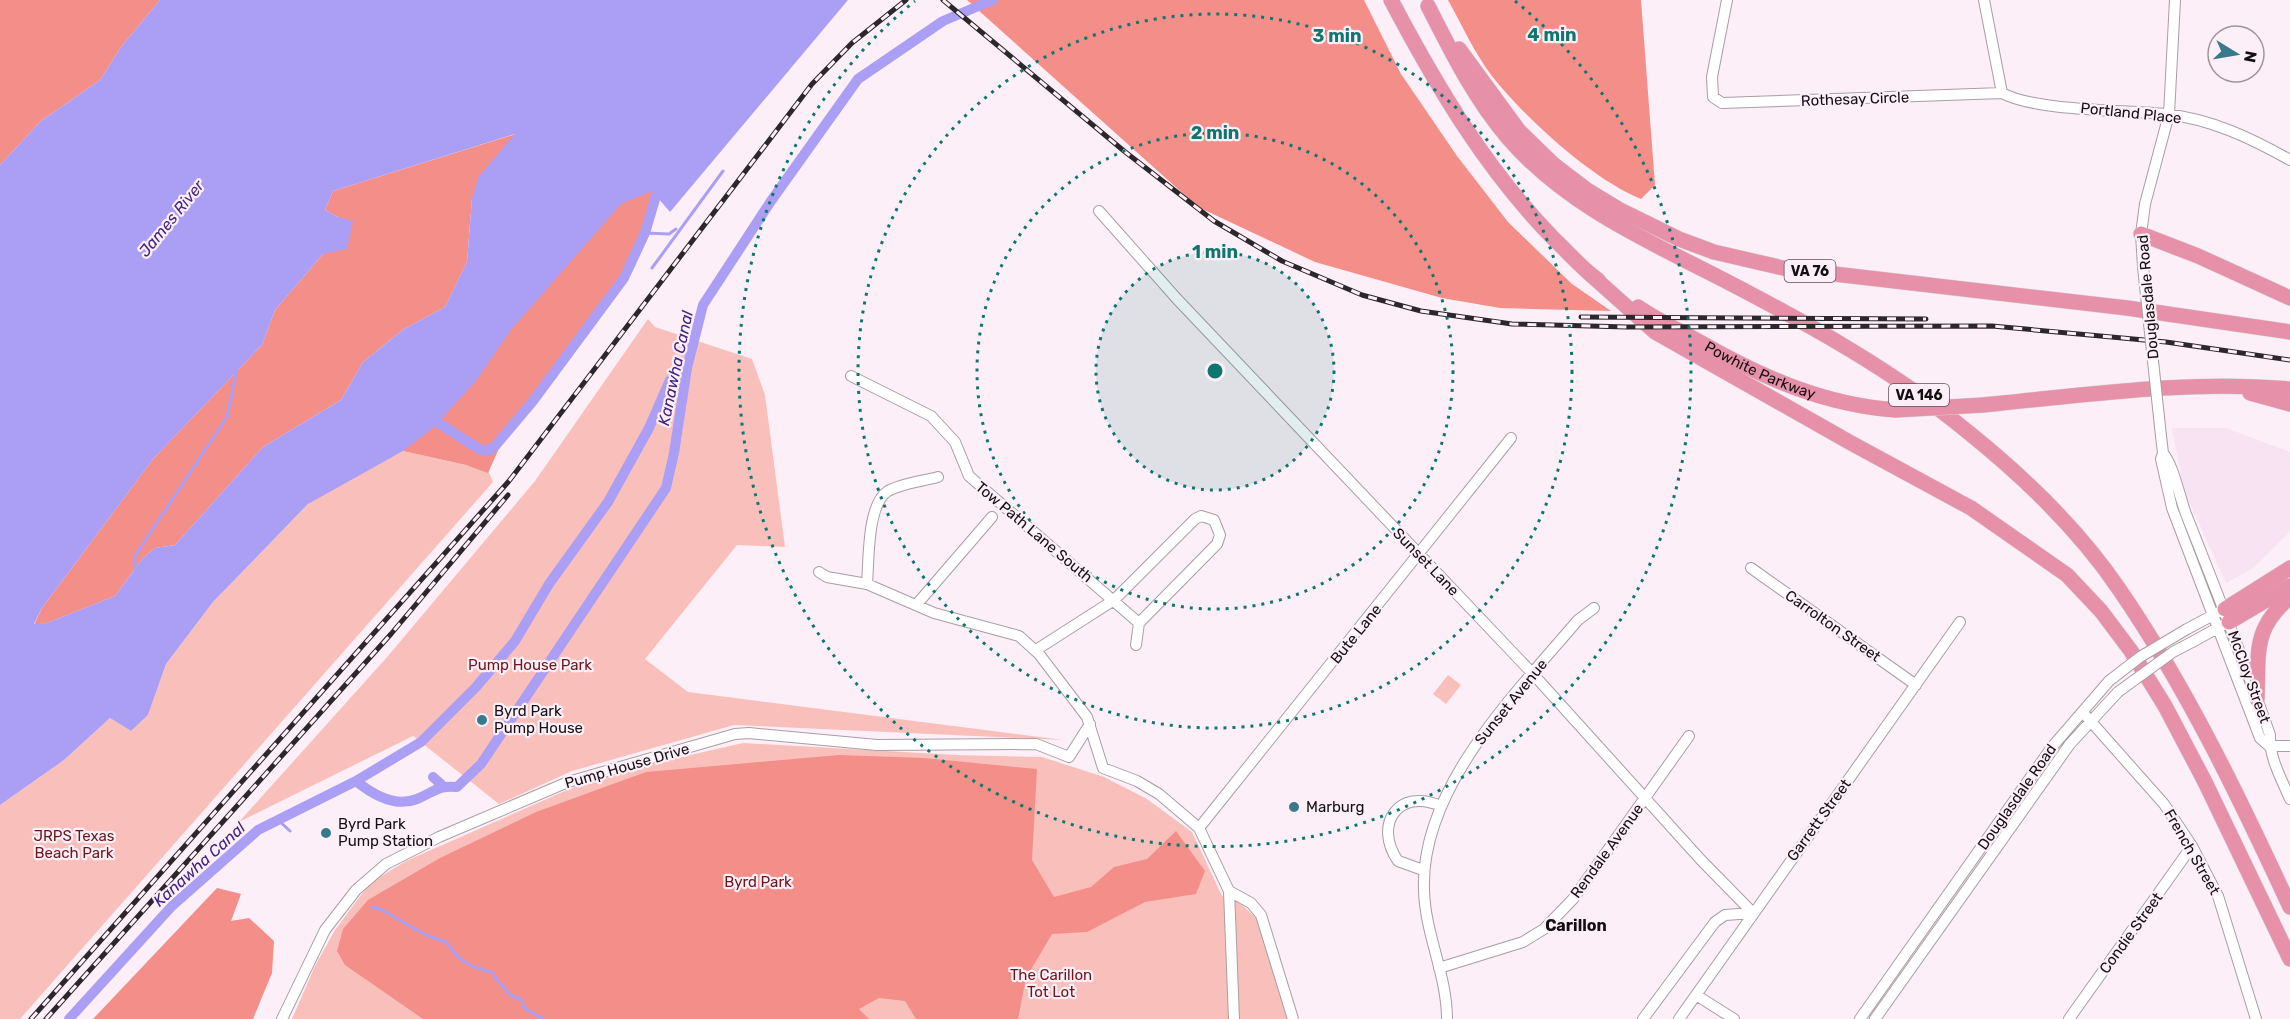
<svg xmlns="http://www.w3.org/2000/svg" width="2290" height="1019" viewBox="0 0 2290 1019" font-family="Rubik,sans-serif">
	<rect width="100%" height="100%" fill="#fceff8"/>
	<path fill="#f7e3f1" d="M2172 428H2226L2290 452V532L2252 569 2226 583 2184 490Z"/>
	<path fill="#f9c0bb" d="M648 319 655 327 752 359 765 395 785 547 737 545 645 659 688 692 1063 740 734 725 572 771 499 804 413 736 239 822 388 656 535 481Z
		M403 451 488 470 493 482 20 1019H0V805L64 760 110 718 131 731 148 715 166 664 213 602 312 500Z
		M1448 675 1461 685 1446 704 1433 694Z
		M743 743 957 755 1042 757 1104 777 1147 799 1192 832 1222 896 1240 903 1256 918 1288 1019H292L315 966 335 930 370 883 406 861 574 787 638 767Z"/>
	<path fill="#f38e89" d="M0 0H160L121 47 100 80 41 121 0 165Z
		M967 0H1364L1401 74 1457 156 1508 222 1572 284 1611 311 1500 308 1442 298 1315 262 1198 207Z
		M1448 0H1641L1655 185 1641 199C1593 180 1525 118 1492 76 1475 54 1462 25 1448 0Z
		M516 134 472 198 467 262 445 307 404 329 363 362 341 400 263 447 175 545 155 548 143 558 115 596 47 623 34 625 42 608 153 459 262 345 275 310 323 254 338 217 325 210 333 191Z
		M664 173 641 245 623 282 505 435 488 473 466 465 403 451 418 424 599 215Z
		M839 755 924 758 1037 769 1032 860 1054 897 1091 887 1114 867 1147 859 1176 831 1205 871 1196 894 1145 902 1087 932 1052 934 1026 978 1018 1019H916L905 1001 879 998 859 1009 869 1019H423L345 965 337 951 343 929 368 900 440 858 536 812 646 772Z
		M217 888 241 894 231 921 249 918 274 941 272 973 253 1019H93Z"/>
	<path fill="#ab9ef5" fill-rule="evenodd" d="M160 0H848L670 212 652 191 621 204 511 330 476 381 433 428 403 451 308 504 213 602 166 664 148 715 131 731 110 718 64 760 0 805V165L41 121 100 80 121 47ZM515 134 479 176 472 198 467 262 445 307 404 329 363 362 341 400 263 447 175 545 155 548 143 558 115 596 47 623 34 624 42 608 153 459 262 345 275 310 323 254 347 249 353 221 338 217 325 210 333 191Z"/>
	<g fill="none" stroke-linecap="round" stroke-linejoin="round">
		<path stroke="#ab9ef5" stroke-width="3" d="M645 233 669 234 676 229
			M652 268 723 171
			M135 570V556L227 417 237 368
			M278 820 290 831
			M372 907 382 910 424 934 447 943 458 957 471 966 491 972 510 995 522 1000 524 1008 543 1019"/>
		<path stroke="#ab9ef5" stroke-width="10" d="M426 415 479 449 488 451 496 445 533 401 624 278 645 233 660 182
			M433 777 443 786
			M356 781 421 742 476 687 515 641 549 584 608 502 649 428 670 380 687 368
			M69 1019 172 906 258 830 356 781C372 794 395 808 417 799 434 792 438 785 457 787L481 764 666 488 674 453 687 368 703 305 771 201 858 79 943 21 993 0"/>
		<g stroke="#a99da5" stroke-width="12">
			<path id="minor" d="M1727 0 1712 77 1713 97 1722 103 2002 93
				M1984 0 2002 93
				M2002 93C2034 111 2125 110 2166 114 2211 119 2251 138 2290 160
				M1099 211 1177 299 1533 674 1701 860 1753 913
				M2143 267 2141 234 2145 204 2169 114 2175 0
				M851 376 931 416 955 442 969 476 1139 623 1217 544 1220 535 1214 520 1201 516 1195 519 1114 600 1036 650
				M2161 436 2163 453 2161 459 2172 508 2260 738 2269 746
				M2163 453C2173 464 2180 498 2186 514 2215 587 2244 660 2270 735 2269 757 2281 778 2290 799
				M1751 568 1916 685
				M819 572 827 577 867 584 934 613 1019 636 1039 654 1087 717 1103 768 1137 781 1159 794 1199 828 1229 891 1234 1019
				M867 584C869 560 867 504 888 491 902 483 923 481 938 477
				M917 604 992 517
				M2187 629 2219 612
				M2194 641 2223 625
				M1136 645 1139 623
				M2086 716 2164 804 2192 846 2218 896 2256 1019
				M2269 746H2290
				M1199 828 1511 438
				M1423 870 1398 861C1373 825 1398 787 1441 806
				M1229 891 1251 903 1261 915 1293 1019
				M1439 968 1523 942 1544 929 1573 899 1689 736
				M1696 995 1734 1019
				M282 1019 325 930 356 890 386 864 439 837 568 782 735 734 749 733 877 745 1036 744 1069 757 1090 724
				M1447 1019C1447 975 1425 934 1424 890 1420 788 1516 693 1578 620L1594 608
				M1643 1019 1715 922 1725 915 1753 913
				M1679 1019 1960 622
				M1860 1019 2052 747 2109 681
				M1875 1019 2070 744 2118 692
				M2069 1019 2192 846"/>
		</g>
		<g stroke="#d5d4d4" stroke-width="16">
			<g id="highway">
				<path d="M1391 0C1437 87 1486 170 1555 240 1569 253 1582 269 1598 280"/>
				<path d="M1428 6C1452 53 1474 98 1508 138 1566 205 1646 240 1722 279 1807 323 1894 371 1968 432 2024 477 2079 530 2119 589 2187 688 2240 799 2290 907"/>
				<path d="M1459 49 1519 131 1553 164 1587 190 1620 210 1679 239 1714 252 1783 268 2127 308 2290 332"/>
				<path d="M2141 234 2198 256 2290 298"/>
				<path d="M1590 274 1655 332 1851 443 1971 508 2067 575 2101 611 2131 651 2165 706 2205 782 2290 959"/>
				<path id="s1" d="M1638 307C1657 320 1678 330 1698 341 1761 377 1824 405 1896 410"/>
				<path d="M2250 393 2290 404"/>
				<path d="M1983 405C2087 395 2184 380 2290 389"/>
				<path d="M2225 609 2290 568"/>
				<path d="M2229 622 2290 586"/>
				<path d="M2257 699C2259 652 2252 630 2290 597"/>
			</g>
		</g>
		<use href="#minor" stroke="#fff" stroke-width="10"/>
		<use href="#highway" stroke="#e790aa" stroke-width="15"/>
		<g stroke="#2c272a" stroke-width="5">
			<path id="rail" d="M943 0 1124 151 1214 221 1282 261 1362 295 1421 311 1512 324 1627 327 1992 326 2166 342 2290 360
				M1581 317 1926 319
				M31 1019 509 481 812 84 852 43 906 0
				M46 1019 391 634 508 495"/>
		</g>
		<use href="#rail" stroke="#fceff8" stroke-width="3" stroke-dasharray="9" stroke-linecap="butt"/>
		<g stroke="#a99da5" stroke-width="12" stroke-linecap="butt">
			<path id="minor-bridge" d="M2143 267 2161 436
				M2109 681 2140 657 2187 629
				M2118 692 2173 652 2194 641"/>
		</g>
		<g stroke="#d5d4d4" stroke-width="16" stroke-linecap="butt">
			<path id="highway-bridge" d="M1896 410 1983 405"/>
		</g>
		<use href="#minor-bridge" stroke="#fff" stroke-width="10"/>
		<use href="#highway-bridge" stroke="#e790aa" stroke-width="15"/>
	</g>
	<circle cx="1215" cy="371" r="119" fill="#0f766e" fill-opacity=".12"/>
	<g fill="none" stroke="#0f766e" stroke-width="3" stroke-dasharray="3 6">
		<circle cx="1215" cy="371" r="119"/>
		<circle cx="1215" cy="371" r="238"/>
		<circle cx="1215" cy="371" r="357"/>
		<path d="M1515 1A476 476 0 1 1 915 1"/>
	</g>
	<g fill="#387a8c" stroke="#fceff8" stroke-width="2">
		<circle cx="482" cy="720" r="6"/>
		<circle cx="1294" cy="807" r="6"/>
		<circle cx="326" cy="833" r="6"/>
	</g>
	<g text-anchor="middle" stroke-width="4.5" stroke-linejoin="round" paint-order="stroke">
		<g fill="#fceff8" stroke="#5a5357" stroke-width="1.5">
			<rect x="1784.5" y="260" width="51" height="22" rx="4.5"/>
			<rect x="1889" y="384" width="60" height="22" rx="4.5"/>
		</g>
		<g font-size="14" font-weight="bold" fill="#141012">
			<text x="1810" y="276">VA 76</text>
			<text x="1919" y="400">VA 146</text>
		</g>
		<g font-size="15" fill="#141012" stroke="#fceff8">
			<text transform="translate(1855 99) rotate(-2)" y="5">Rothesay Circle</text>
			<text transform="translate(2131 113) rotate(6)" y="5">Portland Place</text>
			<text transform="translate(2148 297) rotate(-95)" y="5">Douglasdale Road</text>
			<text dy="5" stroke="none"><textPath href="#s1" startOffset="138">Powhite Parkway</textPath></text>
			<text transform="translate(1034 532) rotate(40)" y="5">Tow Path Lane South</text>
			<text transform="translate(1426 562) rotate(46)" y="5">Sunset Lane</text>
			<text transform="translate(1833 626) rotate(35)" y="5">Carrolton Street</text>
			<text transform="translate(1356 634) rotate(-51)" y="5">Bute Lane</text>
			<text transform="translate(2249 677) rotate(70)" y="5">McCloy Street</text>
			<text transform="translate(1511 702) rotate(-51)" y="5">Sunset Avenue</text>
			<text transform="translate(627 766) rotate(-16)" y="5">Pump House Drive</text>
			<text transform="translate(2017 797) rotate(-55)" y="5">Douglasdale Road</text>
			<text transform="translate(1819 820) rotate(-54)" y="5">Garrett Street</text>
			<text transform="translate(1607 851) rotate(-54)" y="5">Rendale Avenue</text>
			<text transform="translate(2192 852) rotate(60)" y="5">French Street</text>
			<text transform="translate(2131 933) rotate(-54)" y="5">Condie Street</text>
		</g>
		<g font-size="15" fill="#6d1519" stroke="#fceff8">
			<text x="530" y="670">Pump House Park</text>
			<text x="74" y="841">JRPS Texas<tspan x="74" dy="17">Beach Park</tspan></text>
			<text x="758" y="887">Byrd Park</text>
			<text x="1051" y="980">The Carillon<tspan x="1051" dy="17">Tot Lot</tspan></text>
		</g>
		<g font-size="15" fill="#141012" stroke="#fceff8" text-anchor="start">
			<text x="494" y="716">Byrd Park<tspan x="494" dy="17">Pump House</tspan></text>
			<text x="1306" y="812">Marburg</text>
			<text x="338" y="829">Byrd Park<tspan x="338" dy="17">Pump Station</tspan></text>
		</g>
		<g font-size="16" font-style="italic" fill="#3f2385" stroke="#fceff8">
			<text transform="translate(171 218) rotate(-51)" y="6">James River</text>
			<text transform="translate(675 368) rotate(-78)" y="6">Kanawha Canal</text>
			<text transform="translate(199 864) rotate(-42)" y="6">Kanawha Canal</text>
		</g>
		<g font-size="16" font-weight="bold" fill="#141012" stroke="#fceff8">
			<text x="1576" y="931">Carillon</text>
		</g>
	</g>
	<circle cx="1215" cy="371" r="9" fill="#0f766e" stroke="#fceff8" stroke-width="3"/>
	<g font-size="18" text-anchor="middle" font-weight="bold" fill="#0f766e" stroke="#fceff8" stroke-width="4.5" stroke-linejoin="round" paint-order="stroke">
		<text x="1552" y="41">4 min</text>
		<text x="1337" y="42">3 min</text>
		<text x="1215" y="139">2 min</text>
		<text x="1215" y="258">1 min</text>
	</g>
	<g transform="translate(2236 54) rotate(101)"><circle r="28" fill="#fceff8" stroke="#9f969c" stroke-width="1.5"/>
	<path d="M0-4.5L10 22L0 15L-10 22Z" fill="#387a8c"/>
	<text y="-9" font-size="16" font-weight="bold" text-anchor="middle" fill="#141012">N</text>
	</g>
</svg>
